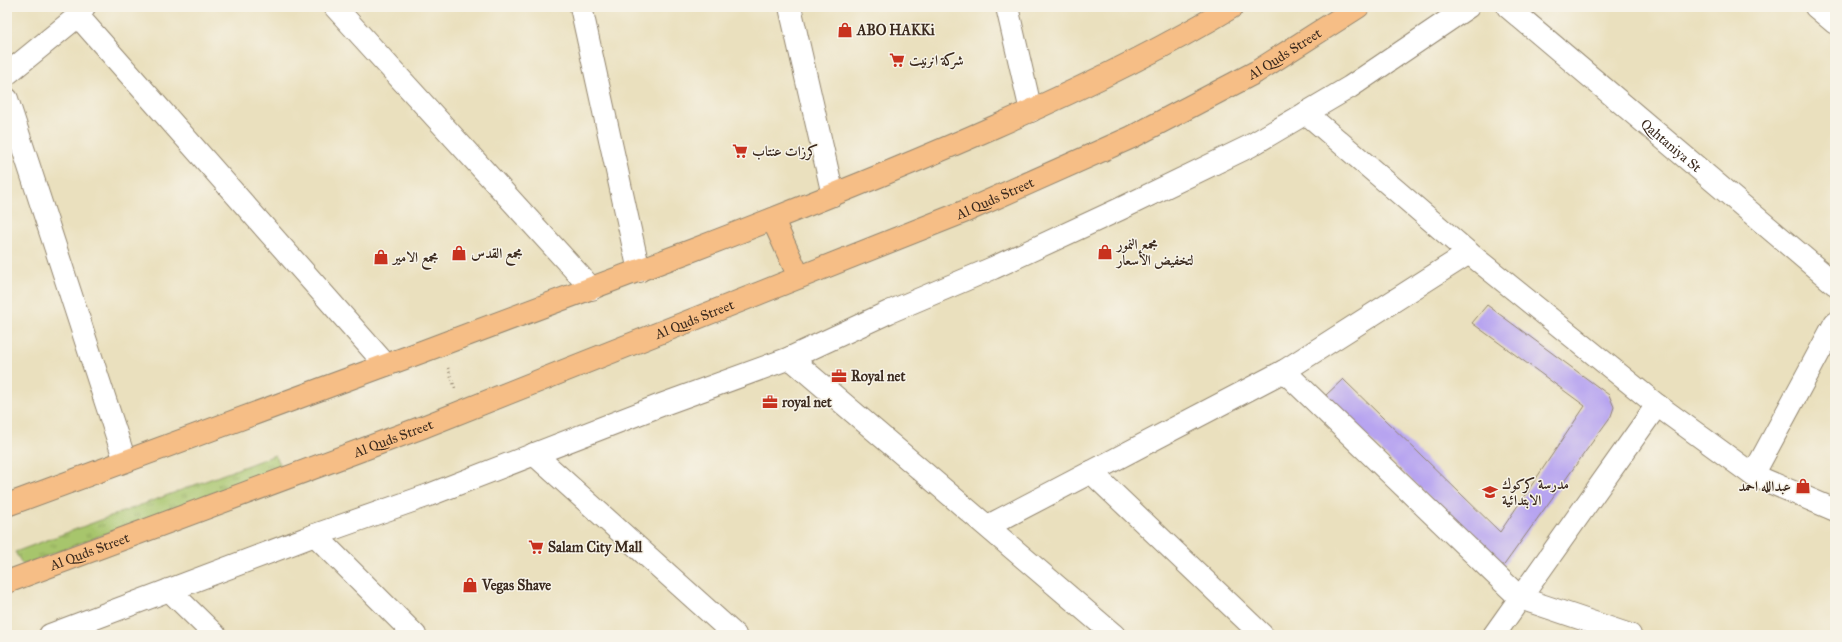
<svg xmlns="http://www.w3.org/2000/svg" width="1842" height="642" viewBox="0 0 1842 642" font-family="'IM FELL Great Primer',Amiri,serif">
	<defs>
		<pattern id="grass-tufts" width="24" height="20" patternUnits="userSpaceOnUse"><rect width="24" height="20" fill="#a7c56c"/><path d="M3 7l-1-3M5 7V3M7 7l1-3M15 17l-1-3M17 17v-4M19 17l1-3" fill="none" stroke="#89a058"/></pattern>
	</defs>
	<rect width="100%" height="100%" fill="#f7f3e8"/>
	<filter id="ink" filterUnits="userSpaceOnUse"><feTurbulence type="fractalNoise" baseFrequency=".025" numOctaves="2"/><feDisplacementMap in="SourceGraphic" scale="8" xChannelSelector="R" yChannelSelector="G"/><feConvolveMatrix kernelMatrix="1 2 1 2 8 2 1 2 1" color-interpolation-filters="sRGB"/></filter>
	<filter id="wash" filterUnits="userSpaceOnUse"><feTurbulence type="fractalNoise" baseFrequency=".012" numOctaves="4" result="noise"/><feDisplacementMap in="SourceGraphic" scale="16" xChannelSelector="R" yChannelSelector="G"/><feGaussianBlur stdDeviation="0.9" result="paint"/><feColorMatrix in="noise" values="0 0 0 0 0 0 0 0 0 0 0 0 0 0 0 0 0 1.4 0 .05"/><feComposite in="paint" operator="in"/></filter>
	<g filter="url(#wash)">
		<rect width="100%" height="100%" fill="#eae0be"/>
		<path fill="url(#grass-tufts)" stroke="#717845" d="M275 455 282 467 23 565 15 552Z"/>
		<g id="blocks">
			<path fill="#b7a4f0" d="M1487 305 1609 395 1614 407 1611 416 1502 568 1325 396 1343 379 1500 532 1585 406 1472 323Z"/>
		</g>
	</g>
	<g filter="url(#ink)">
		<use href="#blocks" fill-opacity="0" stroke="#92856e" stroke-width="1"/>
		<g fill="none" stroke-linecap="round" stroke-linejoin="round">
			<g stroke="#92856e" stroke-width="24">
				<g id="minor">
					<path d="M335 7 592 289"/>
					<path d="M581 7 639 271"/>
					<path d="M790 7 833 195"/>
					<path d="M1007 7 1031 111"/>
					<path id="s1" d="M1508 7 1835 284"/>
					<path d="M1816 7 1835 23"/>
					<path d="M78 16 386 365"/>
					<path d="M7 74 78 16 84 7"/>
					<path d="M7 99 125 461"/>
					<path d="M1306 113 1469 253 1657 405 1753 475 1835 510"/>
					<path d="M790 358 1114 635"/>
					<path d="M1284 371 1520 598 1630 635"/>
					<path d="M534 454 735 635"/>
					<path d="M1091 472 1262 635"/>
					<path d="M1753 475 1835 323"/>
					<path d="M988 526 1284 371 1469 253"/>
					<path d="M315 535 415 635"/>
					<path d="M169 590 215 635"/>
					<path d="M1494 635 1657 405"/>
				</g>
			</g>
			<g stroke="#92856e" stroke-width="24">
				<path id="tertiary" d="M50 635 315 535 429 495 661 405 790 358 889 312 993 268 1120 209 1250 146 1350 87 1468 7"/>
			</g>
			<g stroke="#92856e" stroke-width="24">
				<g id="primary">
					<path d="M773 220 799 277"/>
					<path d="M7 505C236 420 465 337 693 250 794 211 895 171 994 127 1076 91 1156 53 1232 7"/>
					<path id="s2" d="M7 582 423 427 966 211 1132 137 1256 72 1358 7"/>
				</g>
			</g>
			<path stroke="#92856e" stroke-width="2.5" stroke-dasharray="1 3" stroke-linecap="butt" d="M448 368 455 388"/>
			<use href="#minor" stroke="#fff" stroke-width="22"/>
			<use href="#tertiary" stroke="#fff" stroke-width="22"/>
			<use href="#primary" stroke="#f6be86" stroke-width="22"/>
		</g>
	</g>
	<defs>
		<g id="shop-bare" transform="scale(1.2)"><path d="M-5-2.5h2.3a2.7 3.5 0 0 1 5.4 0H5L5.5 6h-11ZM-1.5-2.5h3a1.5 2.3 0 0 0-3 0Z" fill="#c8321e" stroke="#f7f3e8" stroke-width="2.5" paint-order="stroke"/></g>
		<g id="supermarket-bare" transform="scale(1.2)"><path d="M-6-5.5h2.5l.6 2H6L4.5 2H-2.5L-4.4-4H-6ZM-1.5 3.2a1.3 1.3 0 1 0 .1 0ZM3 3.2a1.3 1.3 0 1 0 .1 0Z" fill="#c8321e" stroke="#f7f3e8" stroke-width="2.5" paint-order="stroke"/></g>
		<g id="office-bare" transform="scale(1.2)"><path d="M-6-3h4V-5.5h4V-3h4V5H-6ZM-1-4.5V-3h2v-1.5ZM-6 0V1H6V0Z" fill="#c8321e" stroke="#f7f3e8" stroke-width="2.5" paint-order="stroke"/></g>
		<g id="school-bare" transform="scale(1.2)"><path d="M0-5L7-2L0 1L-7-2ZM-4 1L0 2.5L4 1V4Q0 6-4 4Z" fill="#c8321e" stroke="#f7f3e8" stroke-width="2.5" paint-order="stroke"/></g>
	</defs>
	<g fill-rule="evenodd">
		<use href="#shop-bare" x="845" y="30"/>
		<use href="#supermarket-bare" x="897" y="60"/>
		<use href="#supermarket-bare" x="740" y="151"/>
		<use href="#shop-bare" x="1105" y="252"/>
		<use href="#shop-bare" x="459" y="253"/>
		<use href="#shop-bare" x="381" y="257"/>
		<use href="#office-bare" x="839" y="376"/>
		<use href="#office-bare" x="770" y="402"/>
		<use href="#shop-bare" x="1803" y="486"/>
		<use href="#school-bare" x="1490" y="492"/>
		<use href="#supermarket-bare" x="536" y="547"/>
		<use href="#shop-bare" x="470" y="585"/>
	</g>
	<g text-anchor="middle" stroke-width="3" stroke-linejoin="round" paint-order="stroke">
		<g font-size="14" font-weight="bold" fill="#3b2a1e" stroke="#f7f3e8" text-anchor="start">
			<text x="857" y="35">ABO HAKKi</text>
			<text x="909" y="65">شركة انرنيت</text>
			<text x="752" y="156">كرزات عنتاب</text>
			<text x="1117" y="249">مجمع النمور<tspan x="1117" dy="16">لتخفيض الأسعار</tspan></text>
			<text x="471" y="258">مجمع القدس</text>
			<text x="393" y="262">مجمع الامير</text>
			<text x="851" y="381">Royal net</text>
			<text x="782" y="407">royal net</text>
			<text x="1502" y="489">مدرسة كركوك<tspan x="1502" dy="16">الابتدائية</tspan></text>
			<text x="1791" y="491" text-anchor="end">عبدالله احمد</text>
			<text x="548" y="552">Salam City Mall</text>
			<text x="482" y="590">Vegas Shave</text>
		</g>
		<g font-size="14" fill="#3b2a1e" stroke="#f7f3e8">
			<text dy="5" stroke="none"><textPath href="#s2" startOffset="1384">Al Quds Street</textPath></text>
			<text dy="5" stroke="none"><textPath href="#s1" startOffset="214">Qahtaniya St</textPath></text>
			<text dy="5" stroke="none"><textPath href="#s2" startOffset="1060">Al Quds Street</textPath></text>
			<text dy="5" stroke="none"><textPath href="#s2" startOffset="736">Al Quds Street</textPath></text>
			<text dy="5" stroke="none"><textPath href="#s2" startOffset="412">Al Quds Street</textPath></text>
			<text dy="5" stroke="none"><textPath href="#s2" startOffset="88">Al Quds Street</textPath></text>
		</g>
	</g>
	<rect width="1842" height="642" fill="none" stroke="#f7f3e8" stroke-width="24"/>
</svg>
